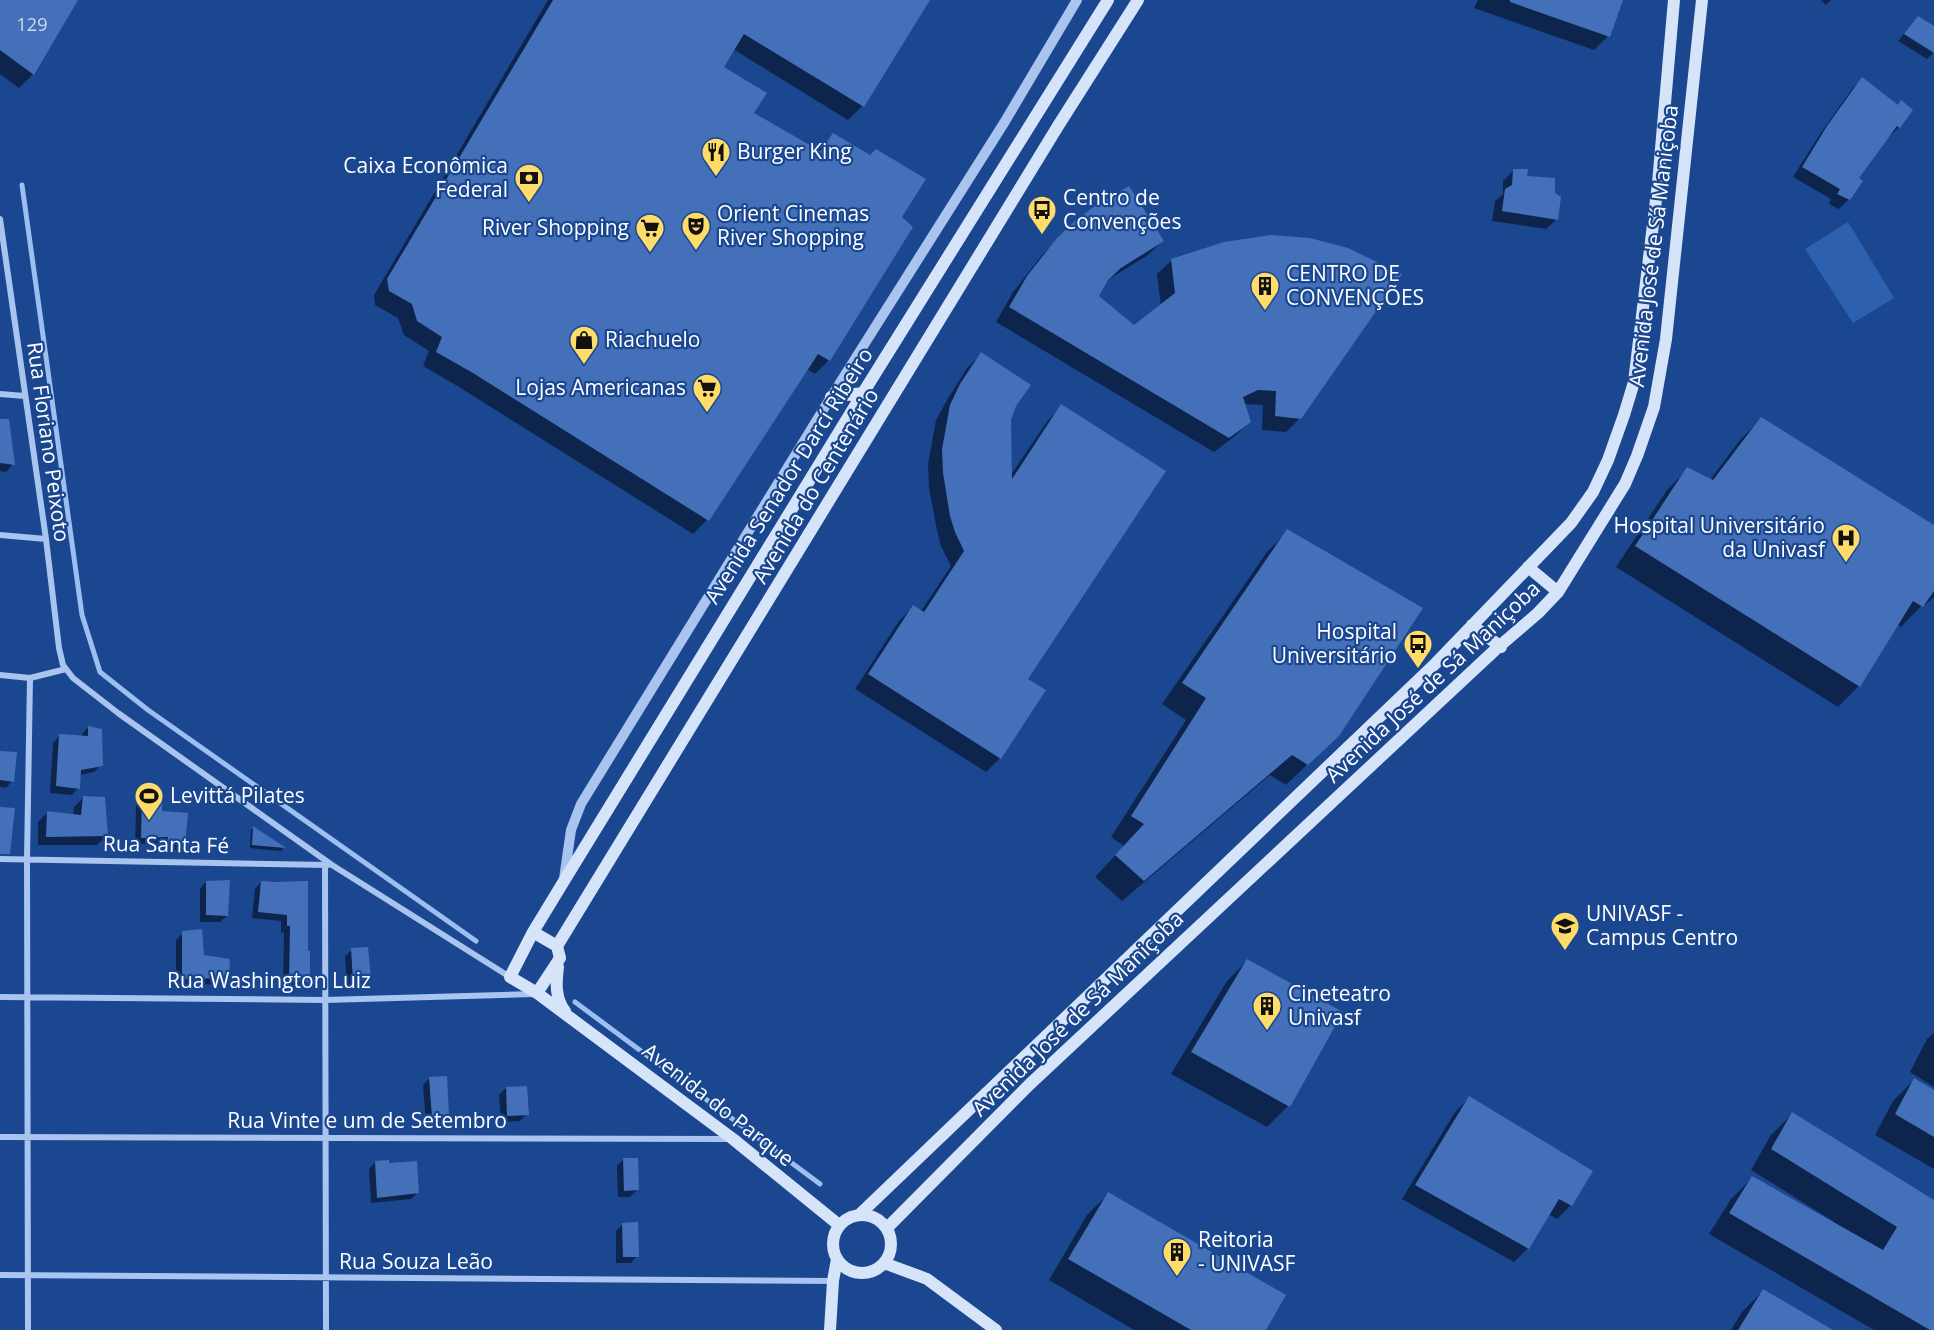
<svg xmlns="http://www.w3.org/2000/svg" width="1934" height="1330" viewBox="0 0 1934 1330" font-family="'Open Sans',sans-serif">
	<rect width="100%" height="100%" fill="#1a4790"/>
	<path fill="#2d60ae" d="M1848 222 1894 298 1853 323 1805 249Z"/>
	<path fill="#0007" d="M0 0H76L33 74 19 88 0 74Z
		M548 0H928L862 106 848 120 733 49 721 67 752 114 817 151 833 135 900 217 829 360 815 374 807 369 707 520 693 534 459 387 423 366 429 351 404 335 398 318 375 305 374 295Z
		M1478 0H1622L1608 36 1594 50 1474 8Z
		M1821 0H1831L1826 5Z
		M1918 17 1934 28V52L1927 59 1898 41Z
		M1862 79 1899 127 1889 137 1888 136 1857 178 1849 199 1839 209 1829 204 1831 199 1793 177 1818 137 1852 89Z
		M1514 170 1526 178 1557 219 1546 229 1492 221 1495 201 1503 194V181Z
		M1058 239 1162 241 1148 255 1106 281 1097 296 1134 327 1161 306 1157 274 1172 260 1300 418 1286 432 1262 430 1263 405 1243 404 1249 422 1235 436 1214 452 996 322 1013 292 1043 254Z
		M981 354 1015 406 1009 420 1010 476 1048 420 1062 406 1026 679 1000 758 986 772 855 689 899 621 913 607 921 611 951 566 941 546 937 530 929 488 928 464 936 420 947 400 967 368Z
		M1761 419 1934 527V597L1925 605 1923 604 1901 627 1897 625 1859 686 1838 707 1616 567 1667 490 1688 469 1710 480 1740 440Z
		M0 420 13 464 6 472 0 471Z
		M1288 531 1316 756 1286 785 1270 775 1122 901 1095 877 1124 846 1111 837 1186 720 1162 704 1267 552Z
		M88 727 101 765 94 772 79 775 78 788 72 795 50 793 53 743 59 736 82 737V734Z
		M0 751 12 781 6 788 0 787Z
		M83 798 106 836 97 845H38V822L47 813 73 815 74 807Z
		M143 799 161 813 183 843 176 850 161 849 162 843 135 844 136 806Z
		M253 828 283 849 281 851 250 848 251 830Z
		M206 882 227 916 220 922H200V889Z
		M261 882 307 883 308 981 302 988H283L284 933 281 932V921L252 918 255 889Z
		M183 933 202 956 228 977 221 984 176 985V940Z
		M352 950 369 979 362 986 347 987 345 956Z
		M1248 960 1341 1012 1288 1106 1267 1127 1171 1074 1227 981Z
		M1934 1033V1087L1910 1072 1927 1039Z
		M430 1078 448 1115 441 1122 426 1123 423 1085Z
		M1914 1080 1934 1091V1169L1875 1135 1893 1101Z
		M506 1088 527 1114 520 1121 501 1122 499 1095Z
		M1469 1098 1571 1205 1557 1219 1548 1214 1528 1248 1514 1262 1402 1199 1455 1112Z
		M1792 1114 1934 1202V1330H1874L1709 1234 1731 1199 1752 1178 1832 1224 1833 1221 1751 1170 1771 1135Z
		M623 1160 637 1190 630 1197H618L617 1166Z
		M375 1162 388 1165 418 1192 411 1199 371 1203 369 1169Z
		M1108 1194 1264 1330H1134L1049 1280 1087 1215Z
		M623 1224 637 1256 631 1263H616V1231Z
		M1763 1291 1830 1330H1731L1742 1312Z"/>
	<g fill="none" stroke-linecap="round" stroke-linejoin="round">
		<path stroke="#9cbef1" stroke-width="5" d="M22 185 82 615 100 672 148 710 476 941
			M575 1002 820 1184"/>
	</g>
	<path fill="#4370b8" d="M0 0H78L34 75 0 50Z
		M553 0H930L864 107 744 34 724 67 767 93 754 113 820 151 833 133 870 155 876 149 926 179 902 217 913 227 830 361 818 354 709 521 473 373 436 352 442 337 417 321 412 304 389 291 387 279Z
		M1510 0H1623L1610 37 1510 2Z
		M1918 16 1934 26V53L1904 34Z
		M1862 77 1898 105 1901 100 1913 110 1900 128 1897 126 1859 178 1863 181 1850 200 1837 194 1840 189 1802 167 1827 126Z
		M1513 169H1528L1527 176 1555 178V193L1561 197 1558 220 1502 211 1505 189 1512 185Z
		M1129 186 1164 241 1121 268 1108 280 1099 296 1134 325 1175 293 1171 259 1224 242 1271 235 1310 238 1348 248 1402 274 1301 419 1275 416 1276 391 1258 390 1243 397 1251 422 1229 438 1009 307 1027 276 1057 238 1075 221 1095 206Z
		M981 352 1031 385 1016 406 1011 420 1012 479 1061 404 1166 471 1028 679 1046 690 1001 759 868 674 913 605 924 612 964 551 955 532 950 516 943 473 942 449 950 405 960 384Z
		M1761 417 1934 525V591L1923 607 1913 601 1860 687 1635 546 1687 467 1713 480Z
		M0 419H9L15 465 0 463Z
		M1287 529 1423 608 1339 736 1308 765 1292 755 1144 881 1115 855 1144 824 1131 816 1206 698 1182 683Z
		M88 726 102 729 103 766 81 770 80 789 56 786 59 734 88 736Z
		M0 751 17 752 14 782 0 780Z
		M83 796 105 797 108 836 46 837 47 811 81 815Z
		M142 798H162V811L188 813 185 844 167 842 168 837 141 838Z
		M0 807 15 808 10 854H0Z
		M253 826 286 848 252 845Z
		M230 880 228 916 206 915V881Z
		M261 881 276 882 308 881V951H310V982L289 981 290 926H287V915L258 912Z
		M202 929 204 955 230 959 229 978 182 979V931Z
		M368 947 371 980 353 981 351 948Z
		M1247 959 1343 1012 1290 1107 1191 1052Z
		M447 1076 449 1116 432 1117 429 1077Z
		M1914 1078 1934 1090V1137L1895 1114Z
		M527 1086 529 1115 507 1116 506 1087Z
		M1469 1096 1593 1171 1572 1206 1559 1199 1529 1249 1415 1185Z
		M1792 1112 1934 1200V1330H1930L1729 1213 1752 1176 1883 1250 1897 1227 1771 1149Z
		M623 1158H638L639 1190 624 1191Z
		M389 1160V1163L417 1161 419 1193 377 1198 375 1161Z
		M1108 1192 1286 1295 1266 1330H1191L1068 1259Z
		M638 1222 639 1257H623L622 1223Z
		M1763 1289 1833 1330H1738Z"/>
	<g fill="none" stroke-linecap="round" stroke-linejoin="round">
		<path stroke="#a9c4ee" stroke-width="6" d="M0 219 46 539 59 648 63 665 73 678 118 713 332 865 510 977
			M0 394 25 396
			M0 535 46 539
			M0 675 30 678 66 669
			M0 859 328 865
			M325 864 326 1330
			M0 997 325 1000 534 994
			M0 1137 730 1139
			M0 1275 833 1281
			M28 1330 27 859 30 678"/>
		<path stroke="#a9c4ee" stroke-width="10" d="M564 879 571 830 581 804 831 397 1004 123 1077 0"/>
		<path stroke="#d6e4fa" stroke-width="12" d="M831 397 863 393
			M1528 567 1558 592
			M1472 625 1501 647
			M533 932 557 946
			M558 967C556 982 555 999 565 1011
			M537 993 560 958 557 946 1058 126 1138 0
			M860 1214 1436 663 1571 523 1593 492 1608 460 1624 415 1634 382 1658 183 1674 0
			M833 1244a29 29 0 1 1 58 0a29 29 0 1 1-58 0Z
			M839 1225 733 1139 537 993 510 977 533 932 564 881 863 393 1108 0
			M887 1228 1030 1084 1495 650 1538 613 1558 592 1625 484 1637 456 1654 407 1666 339 1702 0
			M884 1263 927 1279 996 1330
			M830 1330 833 1281 837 1259"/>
	</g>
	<defs>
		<g id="restaurant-pin" transform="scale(1.5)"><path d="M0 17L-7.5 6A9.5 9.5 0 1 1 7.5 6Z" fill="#ffdc67" stroke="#1a4790"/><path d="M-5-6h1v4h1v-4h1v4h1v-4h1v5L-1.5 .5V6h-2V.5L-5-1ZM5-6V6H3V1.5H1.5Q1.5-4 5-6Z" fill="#111"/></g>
		<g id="bank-pin" transform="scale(1.5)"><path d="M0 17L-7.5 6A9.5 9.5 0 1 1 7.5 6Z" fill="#ffdc67" stroke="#1a4790"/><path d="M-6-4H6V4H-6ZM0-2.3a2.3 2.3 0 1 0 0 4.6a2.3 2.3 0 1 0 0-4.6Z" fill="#111"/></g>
		<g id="bus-pin" transform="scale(1.5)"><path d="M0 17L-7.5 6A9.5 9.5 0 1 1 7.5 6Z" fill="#ffdc67" stroke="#1a4790"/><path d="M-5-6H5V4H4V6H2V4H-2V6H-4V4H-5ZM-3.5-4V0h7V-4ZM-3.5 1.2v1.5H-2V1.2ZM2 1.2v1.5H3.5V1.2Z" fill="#111"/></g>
		<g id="theatre-pin" transform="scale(1.5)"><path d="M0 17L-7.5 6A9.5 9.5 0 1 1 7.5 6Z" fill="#ffdc67" stroke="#1a4790"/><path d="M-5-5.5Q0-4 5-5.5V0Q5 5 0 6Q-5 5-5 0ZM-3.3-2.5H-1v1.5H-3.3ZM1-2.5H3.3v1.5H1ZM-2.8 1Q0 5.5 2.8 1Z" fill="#111"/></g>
		<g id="supermarket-pin" transform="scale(1.5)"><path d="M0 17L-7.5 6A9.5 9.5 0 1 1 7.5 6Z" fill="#ffdc67" stroke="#1a4790"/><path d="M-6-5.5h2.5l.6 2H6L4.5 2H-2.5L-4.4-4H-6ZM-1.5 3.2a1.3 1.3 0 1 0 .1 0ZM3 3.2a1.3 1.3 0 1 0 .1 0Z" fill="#111"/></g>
		<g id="building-pin" transform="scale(1.5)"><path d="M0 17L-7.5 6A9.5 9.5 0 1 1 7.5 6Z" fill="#ffdc67" stroke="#1a4790"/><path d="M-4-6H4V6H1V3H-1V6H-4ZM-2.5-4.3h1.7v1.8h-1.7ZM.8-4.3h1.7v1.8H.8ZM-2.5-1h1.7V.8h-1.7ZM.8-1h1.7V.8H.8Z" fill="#111"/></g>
		<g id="shop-pin" transform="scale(1.5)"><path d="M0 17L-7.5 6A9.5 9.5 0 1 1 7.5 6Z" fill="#ffdc67" stroke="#1a4790"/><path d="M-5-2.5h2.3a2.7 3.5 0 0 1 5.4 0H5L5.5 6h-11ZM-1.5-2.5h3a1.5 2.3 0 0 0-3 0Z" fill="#111"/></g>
		<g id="hospital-pin" transform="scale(1.5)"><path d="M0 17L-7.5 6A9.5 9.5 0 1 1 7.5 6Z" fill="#ffdc67" stroke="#1a4790"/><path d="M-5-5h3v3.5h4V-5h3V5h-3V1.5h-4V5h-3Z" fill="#111"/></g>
		<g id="stadium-pin" transform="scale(1.5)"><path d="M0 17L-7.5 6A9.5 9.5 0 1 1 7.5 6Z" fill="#ffdc67" stroke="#1a4790"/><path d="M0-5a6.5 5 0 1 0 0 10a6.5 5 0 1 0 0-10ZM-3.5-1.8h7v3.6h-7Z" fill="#111"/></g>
		<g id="university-pin" transform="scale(1.5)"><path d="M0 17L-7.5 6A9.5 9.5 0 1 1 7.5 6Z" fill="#ffdc67" stroke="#1a4790"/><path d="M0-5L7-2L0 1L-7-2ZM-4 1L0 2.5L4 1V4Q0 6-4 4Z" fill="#111"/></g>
	</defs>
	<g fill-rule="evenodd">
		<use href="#restaurant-pin" x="716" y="152"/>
		<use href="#bank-pin" x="529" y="178"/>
		<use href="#bus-pin" x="1042" y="210"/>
		<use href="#theatre-pin" x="696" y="226"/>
		<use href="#supermarket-pin" x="650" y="228"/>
		<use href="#building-pin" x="1265" y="286"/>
		<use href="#shop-pin" x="584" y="340"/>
		<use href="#supermarket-pin" x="707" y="388"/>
		<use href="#hospital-pin" x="1846" y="538"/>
		<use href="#bus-pin" x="1418" y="644"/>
		<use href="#stadium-pin" x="149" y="796"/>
		<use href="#university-pin" x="1565" y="926"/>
		<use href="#building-pin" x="1267" y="1006"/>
		<use href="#building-pin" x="1177" y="1252"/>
	</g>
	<g text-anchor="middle" stroke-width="4.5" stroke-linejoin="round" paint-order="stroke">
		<g font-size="18" fill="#d0dbed">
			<text x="32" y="31">129</text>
		</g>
		<g font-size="21" fill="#fff" stroke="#1a4790" text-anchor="start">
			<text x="737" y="159">Burger King</text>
			<text x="508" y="173" text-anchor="end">Caixa Econômica<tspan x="508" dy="24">Federal</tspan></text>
			<text x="1063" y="205">Centro de<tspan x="1063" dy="24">Convenções</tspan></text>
			<text x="717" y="221">Orient Cinemas<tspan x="717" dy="24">River Shopping</tspan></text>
			<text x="629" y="235" text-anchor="end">River Shopping</text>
			<text x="1286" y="281">CENTRO DE<tspan x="1286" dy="24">CONVENÇÕES</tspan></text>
			<text x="605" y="347">Riachuelo</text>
			<text x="686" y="395" text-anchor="end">Lojas Americanas</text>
			<text x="1825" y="533" text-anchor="end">Hospital Universitário<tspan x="1825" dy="24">da Univasf</tspan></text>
			<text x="1397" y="639" text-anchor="end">Hospital<tspan x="1397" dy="24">Universitário</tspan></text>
			<text x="170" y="803">Levittá Pilates</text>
			<text x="1586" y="921">UNIVASF -<tspan x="1586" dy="24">Campus Centro</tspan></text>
			<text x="1288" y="1001">Cineteatro<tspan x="1288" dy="24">Univasf</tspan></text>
			<text x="1198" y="1247">Reitoria<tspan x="1198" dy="24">- UNIVASF</tspan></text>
		</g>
		<g font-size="21" fill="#fff" stroke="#1a4790">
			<text transform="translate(1654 246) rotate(-83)" y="7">Avenida José de Sá Maniçoba</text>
			<text transform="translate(48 442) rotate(82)" y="7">Rua Floriano Peixoto</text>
			<text transform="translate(789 476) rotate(-58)" y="7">Avenida Senador Darcí Ribeiro</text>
			<text transform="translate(816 486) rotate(-59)" y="7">Avenida do Centenário</text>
			<text transform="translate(1433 682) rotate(-43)" y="7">Avenida José de Sá Maniçoba</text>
			<text transform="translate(166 845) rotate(1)" y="7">Rua Santa Fé</text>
			<text x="269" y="988">Rua Washington Luiz</text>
			<text transform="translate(1078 1014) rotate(-44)" y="7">Avenida José de Sá Maniçoba</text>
			<text transform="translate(718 1105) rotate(38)" y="7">Avenida do Parque</text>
			<text x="367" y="1128">Rua Vinte e um de Setembro</text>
			<text x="416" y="1269">Rua Souza Leão</text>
		</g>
	</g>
</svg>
